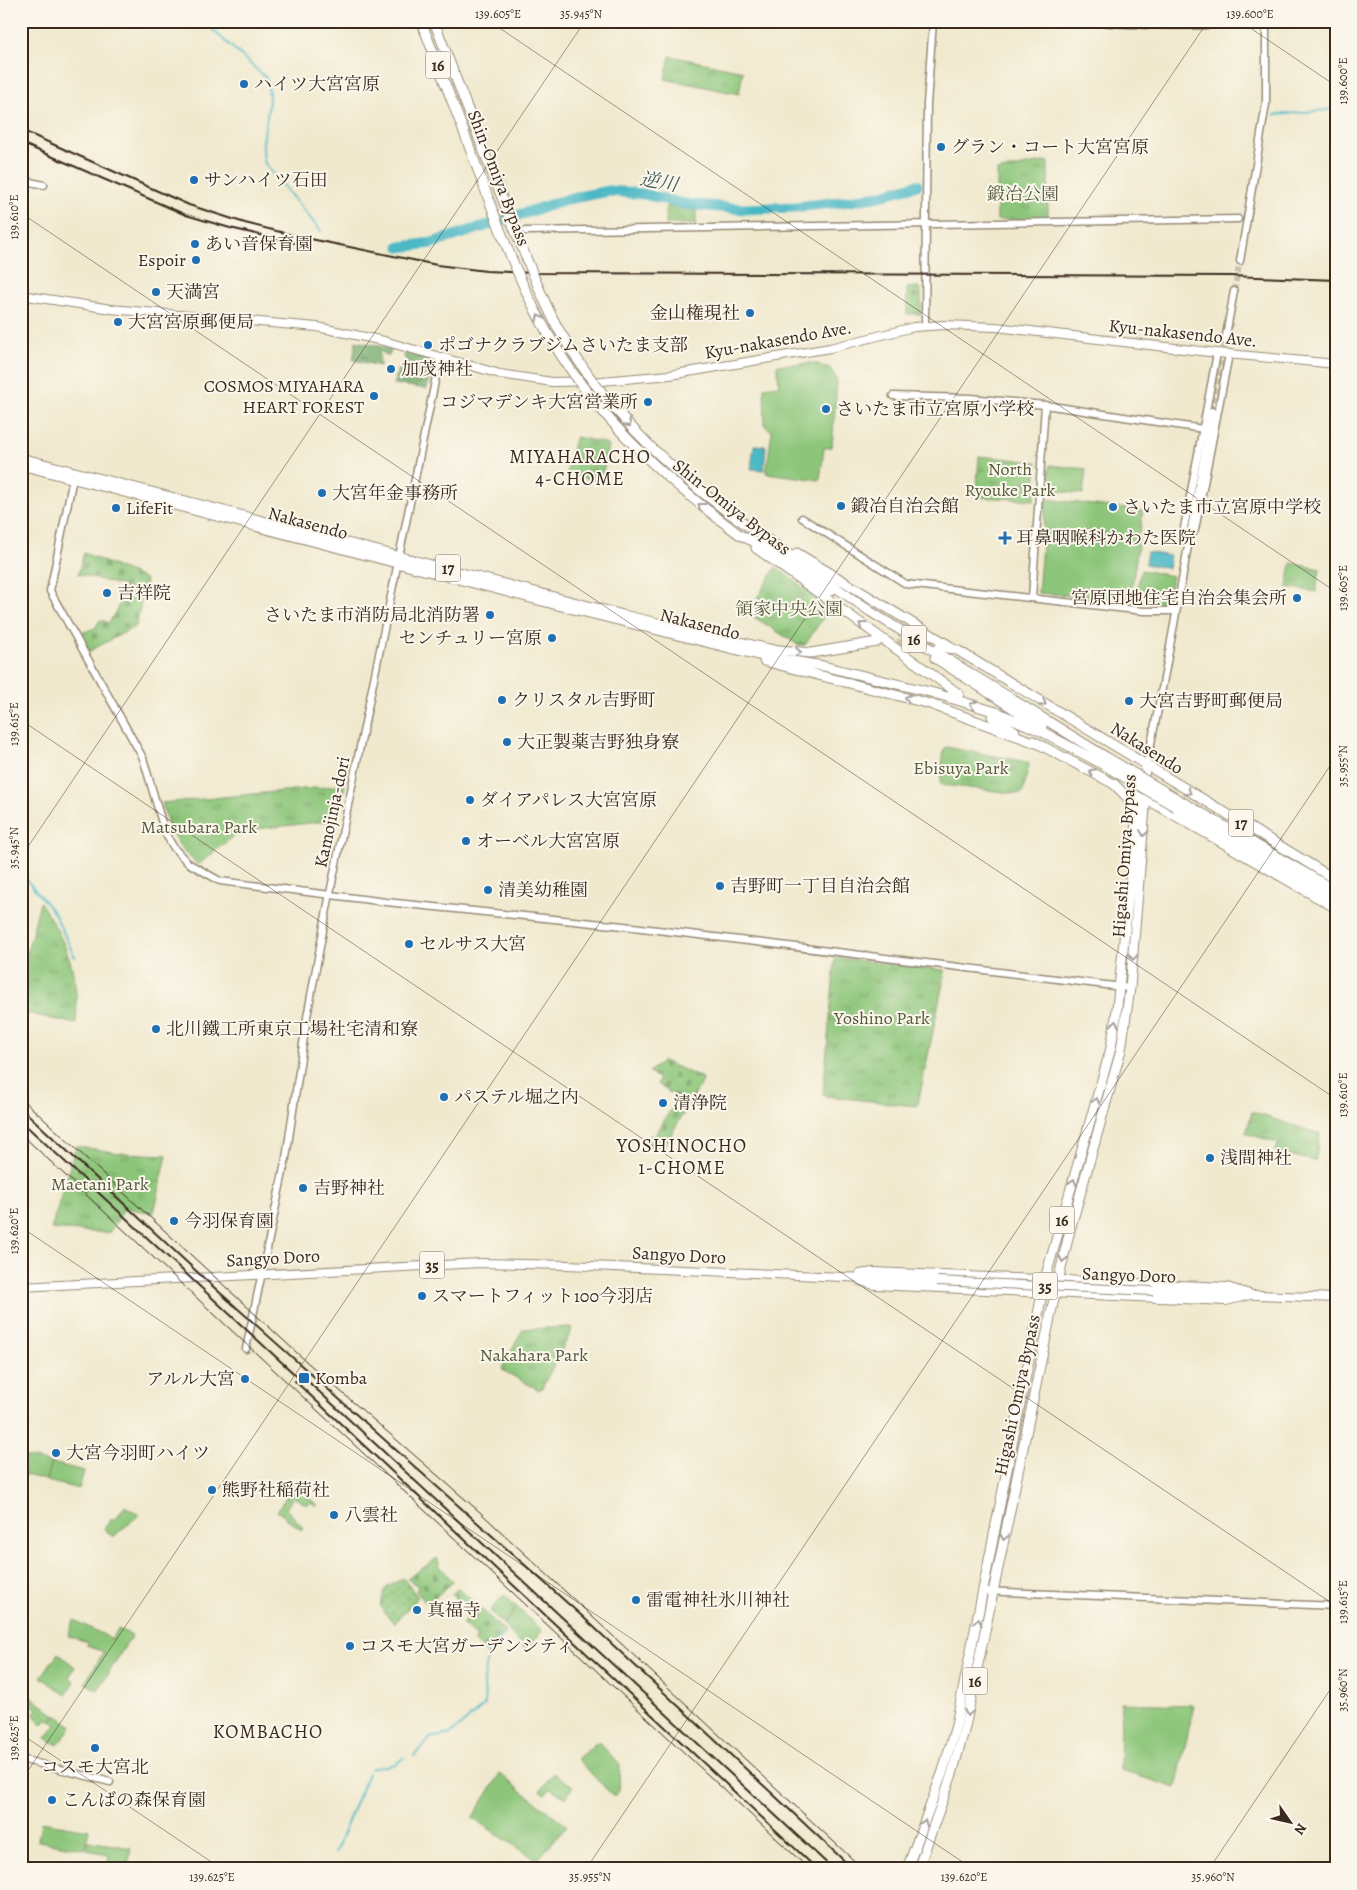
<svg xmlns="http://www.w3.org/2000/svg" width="1357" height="1890" viewBox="0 0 1357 1890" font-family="Alegreya,'Noto Serif JP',serif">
	<defs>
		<pattern id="forest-firs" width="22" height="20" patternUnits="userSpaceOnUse" patternTransform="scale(1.25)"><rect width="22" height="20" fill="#72ab6a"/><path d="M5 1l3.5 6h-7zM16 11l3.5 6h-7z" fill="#5f8b57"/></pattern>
		<pattern id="cemetery-stones" width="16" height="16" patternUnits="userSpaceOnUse" patternTransform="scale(1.25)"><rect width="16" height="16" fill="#8dc67a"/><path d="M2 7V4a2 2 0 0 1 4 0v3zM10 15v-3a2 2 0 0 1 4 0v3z" fill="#74a163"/></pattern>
		<pattern id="park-tufts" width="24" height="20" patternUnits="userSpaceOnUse" patternTransform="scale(1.25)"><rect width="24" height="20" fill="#8dc67a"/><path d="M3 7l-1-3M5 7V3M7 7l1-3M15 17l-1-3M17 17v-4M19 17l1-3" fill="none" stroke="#74a163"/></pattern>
		<pattern id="garden-dots" width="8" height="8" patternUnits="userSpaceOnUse" patternTransform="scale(1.25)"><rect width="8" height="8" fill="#8dc67a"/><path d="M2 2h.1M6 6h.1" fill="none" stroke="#74a163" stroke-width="1.8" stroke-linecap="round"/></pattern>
	</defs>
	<rect width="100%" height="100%" fill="#fbf7ec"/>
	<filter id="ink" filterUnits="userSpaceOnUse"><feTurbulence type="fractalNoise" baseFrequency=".02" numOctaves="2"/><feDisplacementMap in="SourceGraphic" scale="10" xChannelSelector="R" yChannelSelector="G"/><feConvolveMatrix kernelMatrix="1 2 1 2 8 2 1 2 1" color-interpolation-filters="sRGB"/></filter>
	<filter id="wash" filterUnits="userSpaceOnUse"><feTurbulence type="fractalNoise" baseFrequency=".0096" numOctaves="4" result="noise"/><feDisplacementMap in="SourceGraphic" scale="20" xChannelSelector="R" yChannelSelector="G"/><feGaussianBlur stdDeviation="1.12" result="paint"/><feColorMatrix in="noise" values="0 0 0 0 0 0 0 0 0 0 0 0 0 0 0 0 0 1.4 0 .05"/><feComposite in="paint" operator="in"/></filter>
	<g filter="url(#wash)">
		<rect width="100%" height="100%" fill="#f0e9ce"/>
		<path fill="#8dc67a" stroke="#64784c" d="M814 363 830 368 837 381 832 447 824 448 820 480 766 473 772 431 765 426 764 387 779 385 777 365Z
			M1050 465 1086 469 1083 494 1047 490Z
			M1046 499 1143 511 1130 600 1038 593Z
			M1141 570 1172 576 1167 605 1135 598Z
			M21 1456 51 1463 46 1480 21 1474Z
			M52 1463 84 1471 79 1489 47 1481Z
			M125 1506 139 1515 113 1537 104 1529 112 1518 115 1520Z
			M74 1620 112 1639 118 1629 132 1635 98 1690 85 1683 104 1652 87 1646 88 1642 68 1636Z
			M58 1653 75 1667 69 1677 75 1682 66 1695 41 1677Z
			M1121 1703 1194 1705 1176 1788 1120 1770Z
			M56 1715 72 1726 58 1745 46 1738 56 1725 51 1721Z
			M598 1741 620 1765 619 1791 614 1797 577 1759Z
			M500 1774 567 1826 537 1860 472 1818Z
			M41 1822 89 1830 85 1849 38 1841Z
			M88 1841 131 1848 128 1869H107L109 1854 87 1850Z"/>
		<path fill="url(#forest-firs)" stroke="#566a44" d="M356 341 392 349 389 356 379 351 380 366 353 360Z
			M405 353 433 360 427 389 394 384 398 369 407 373 410 366 404 357Z"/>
		<path fill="url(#cemetery-stones)" stroke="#64784c" d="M918 287 921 289V314H907V288Z
			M84 553 145 579 146 581 136 626 88 652 79 634 95 628 100 620 109 623 119 605 124 586 78 574Z
			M663 1061 702 1078 703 1081 663 1148 637 1145 650 1135 654 1137 678 1098 657 1084 659 1079 649 1072Z
			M437 1558 440 1566 453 1582 427 1604 416 1591 418 1586 407 1579Z
			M458 1588 475 1603 465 1614 459 1608 462 1605 452 1595Z
			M478 1606 505 1632 486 1653 474 1641 477 1637 462 1623Z"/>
		<path fill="url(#park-tufts)" stroke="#64784c" d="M670 56 743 71 739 94 665 79Z
			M1048 161V218L997 220V171Z
			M666 206 696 210V224H666Z
			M577 437 604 443 608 446 601 482 568 474 567 471 575 438Z
			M979 456 1037 462 1034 500 976 497Z
			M1291 563 1320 569 1316 592 1287 587Z
			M776 567 830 607 805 645H798L748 613Z
			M946 747 1027 762 1029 764 1023 792 1021 794 943 785 940 783 944 749Z
			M345 785 337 820 256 829 232 837 198 865C176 845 169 832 162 803Z
			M40 902C68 945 79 972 76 1024L21 1012V977Z
			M838 958 944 970 945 973 918 1104 916 1106 825 1096 823 1094 835 960Z
			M1252 1112 1320 1134 1315 1161 1276 1152 1278 1143 1246 1133Z
			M76 1146 120 1153 167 1155 154 1213 125 1208 109 1233 51 1229Z
			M571 1327 572 1330 542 1388 539 1390 504 1371 502 1368 523 1329Z
			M504 1595 542 1631 526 1650 503 1625 515 1610 503 1624 490 1611Z
			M553 1773 573 1786 566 1798 550 1788 545 1794 540 1791Z"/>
		<path fill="url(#garden-dots)" stroke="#64784c" d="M293 1486 318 1505 316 1506 310 1502 308 1505 293 1497 286 1509 303 1527 301 1530 277 1511Z
			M403 1578 418 1597 395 1623 387 1616 380 1605 386 1588Z
			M28 1694 55 1715 50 1721 47 1719 42 1725 33 1714 37 1709 24 1699Z"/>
		<path fill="#4bb8c5" stroke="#437172" d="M754 445 766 446 764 470 751 469Z
			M1147 552 1170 556 1168 568 1145 564Z"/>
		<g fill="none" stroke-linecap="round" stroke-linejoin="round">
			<path stroke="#4bb8c5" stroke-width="2" d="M203 21 266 78C276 107 257 134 265 164L321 231
				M1275 115 1336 109
				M21 873 54 913 75 957
				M414 1756 430 1738 451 1734 485 1705 484 1682 488 1651 504 1634
				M370 1769 395 1764 404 1758
				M335 1853 368 1773"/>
			<path stroke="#4bb8c5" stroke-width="11" d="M400 247 432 243 572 198 609 191 644 194 684 204 744 209 795 207 850 201 879 196 917 185"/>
		</g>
	</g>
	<g filter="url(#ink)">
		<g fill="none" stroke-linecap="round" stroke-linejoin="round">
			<path stroke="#ccc3ab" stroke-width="6" stroke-dasharray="6 3" stroke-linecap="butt" d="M1234 291 1240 261
				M1212 411 1225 341"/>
			<path stroke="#ccc3ab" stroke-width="9" stroke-dasharray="9 4.5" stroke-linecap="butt" d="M883 642 940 646"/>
			<g stroke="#968a76" stroke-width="9">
				<path id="minor" d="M1088 21C1147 27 1203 28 1262 21
					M21 180 44 185
					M525 231 1238 219
					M1240 261 1266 104V21
					M925 326 927 104 933 21
					M1225 341 1234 291
					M893 396 970 398 1045 405 1203 429
					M73 478 50 591 143 758 165 833 174 848 188 863 220 881 386 902 633 927 1130 988
					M802 518 906 584 1144 611H1175
					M1186 538 1184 528 1217 353
					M1189 539 1195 530 1229 354
					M1032 598 1045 405
					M1146 767C1172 649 1190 529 1212 411
					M246 1349 286 1158 307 1017 330 893 440 357
					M983 1591 1336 1606
					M21 1759 110 1782"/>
			</g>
			<g stroke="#968a76" stroke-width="10">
				<path id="major" d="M21 295 111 309 317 327 384 341 500 374 552 382 602 381 670 375 830 348 914 327 944 325 996 327 1217 353 1336 364
					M860 1274 873 1272 1227 1287 1250 1294
					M860 1281 874 1285 1226 1301 1250 1295
					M21 1287 480 1263 567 1265 937 1281
					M1153 1291 1336 1298"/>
			</g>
			<g stroke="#968a76" stroke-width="11">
				<path id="highway" d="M421 21 455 109
					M434 21 465 102
					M21 458 623 615 769 649 811 653 877 642
					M21 465 573 609 762 656 823 666 934 693 996 712 1041 731 1102 764
					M728 512 871 612 1106 757
					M740 535 765 547 831 591
					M756 548 959 694
					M797 553 950 646
					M940 646 957 650 1336 880
					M935 658 1042 727
					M764 661 930 704 1036 743
					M992 717 1015 731
					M1033 741 1114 784 1128 798 1133 817
					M1143 797 1336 908
					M1179 800 1336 891
					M1176 807 1336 899
					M907 1869 943 1771 956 1725 1045 1279 1111 1048 1116 1017 1139 795 1146 767
					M918 1869 952 1774 965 1727 1055 1294 1070 1230 1121 1050 1130 988 1147 784"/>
			</g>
			<use href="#minor" stroke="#fff" stroke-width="6"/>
			<use href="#major" stroke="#fff" stroke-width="8"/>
			<use href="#highway" stroke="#fff" stroke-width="9"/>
			<path stroke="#3b2a1e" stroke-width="1" d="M21 1098 308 1363 481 1513 863 1869
				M21 1134 809 1869"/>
			<path stroke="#3b2a1e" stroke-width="2" d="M21 130 189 205 245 223 296 236 437 265 486 271 537 273 1230 276 1336 280
				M21 143 186 215 230 228 295 243
				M21 1108 208 1282 583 1617 853 1869
				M21 1121 303 1382
				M299 1373 833 1869
				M295 1381 817 1869"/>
			<g stroke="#968a76" stroke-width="10" stroke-linecap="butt">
				<path id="major-bridge" d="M937 1281 1153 1291"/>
			</g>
			<g stroke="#968a76" stroke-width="11" stroke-linecap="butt">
				<path id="highway-bridge" d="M465 102C484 152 503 201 523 250 534 277 545 305 559 330 601 403 660 462 728 512
					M455 109C481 175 503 246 535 310 583 405 656 473 740 535
					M1106 757 1179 800
					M1102 764 1176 807"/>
			</g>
			<use href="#major-bridge" stroke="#fff" stroke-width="8"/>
			<use href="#highway-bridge" stroke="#fff" stroke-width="9"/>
		</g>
		<defs><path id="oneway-chevron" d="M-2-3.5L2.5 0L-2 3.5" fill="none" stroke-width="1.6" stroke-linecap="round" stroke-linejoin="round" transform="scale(1.25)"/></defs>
		<g stroke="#a79f9a">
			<use href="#oneway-chevron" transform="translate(539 318) rotate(-118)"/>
			<use href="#oneway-chevron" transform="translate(628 424) rotate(48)"/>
			<use href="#oneway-chevron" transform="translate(701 506) rotate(-142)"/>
			<use href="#oneway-chevron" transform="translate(862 625) rotate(-144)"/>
			<use href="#oneway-chevron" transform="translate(798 652) rotate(4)"/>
			<use href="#oneway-chevron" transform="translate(908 698) rotate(-164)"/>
			<use href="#oneway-chevron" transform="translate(1043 703) rotate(31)"/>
			<use href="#oneway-chevron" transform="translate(973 705) rotate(-163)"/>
			<use href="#oneway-chevron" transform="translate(1092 772) rotate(-152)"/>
			<use href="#oneway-chevron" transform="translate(1188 792) rotate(31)"/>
			<use href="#oneway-chevron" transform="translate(1144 833) rotate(96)"/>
			<use href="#oneway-chevron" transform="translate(1133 957) rotate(95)"/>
			<use href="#oneway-chevron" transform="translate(1115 1024) rotate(-82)"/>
			<use href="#oneway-chevron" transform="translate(1096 1101) rotate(-74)"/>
			<use href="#oneway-chevron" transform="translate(1073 1182) rotate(-73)"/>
			<use href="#oneway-chevron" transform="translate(1063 1259) rotate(103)"/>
			<use href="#oneway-chevron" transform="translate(1004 1537) rotate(101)"/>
			<use href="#oneway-chevron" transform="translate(978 1622) rotate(-79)"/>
			<use href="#oneway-chevron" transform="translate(968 1713) rotate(103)"/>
			<use href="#oneway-chevron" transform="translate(924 1823) rotate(-70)"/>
		</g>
	</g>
	<path fill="none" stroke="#3b2a1e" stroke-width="1" stroke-opacity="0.45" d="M489 21 1336 592M1240 21 1336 86M21 213 1336 1099M21 720 1336 1606M21 857 585 21M21 1227 973 1869M21 1734 222 1869M21 1781 1208 21M586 1869 1336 757M1209 1869 1336 1681"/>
	<g fill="#1f6fb2" stroke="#fbf7ec" stroke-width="2">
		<circle cx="244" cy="84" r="5"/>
		<circle cx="941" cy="147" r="5"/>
		<circle cx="194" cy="180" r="5"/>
		<circle cx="195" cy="244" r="5"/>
		<circle cx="196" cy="260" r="5"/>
		<circle cx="156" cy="292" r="5"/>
		<circle cx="750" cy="313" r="5"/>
		<circle cx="118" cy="322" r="5"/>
		<circle cx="428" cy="345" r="5"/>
		<circle cx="391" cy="369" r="5"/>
		<circle cx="374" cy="396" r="5"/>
		<circle cx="648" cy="402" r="5"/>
		<circle cx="826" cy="409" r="5"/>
		<circle cx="322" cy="493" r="5"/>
		<circle cx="841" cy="506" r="5"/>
		<circle cx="1113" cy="507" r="5"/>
		<circle cx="116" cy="508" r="5"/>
		<path d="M1002.5 530.5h5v5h5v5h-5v5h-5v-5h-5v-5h5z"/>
		<circle cx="107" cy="593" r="5"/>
		<circle cx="1297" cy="598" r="5"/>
		<circle cx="490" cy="615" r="5"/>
		<circle cx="552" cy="638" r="5"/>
		<circle cx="502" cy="700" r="5"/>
		<circle cx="1129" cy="701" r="5"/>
		<circle cx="507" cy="742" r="5"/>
		<circle cx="470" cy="800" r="5"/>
		<circle cx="466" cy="841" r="5"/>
		<circle cx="720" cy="886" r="5"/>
		<circle cx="488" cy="890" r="5"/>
		<circle cx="409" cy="944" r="5"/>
		<circle cx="156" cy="1029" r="5"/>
		<circle cx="444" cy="1097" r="5"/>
		<circle cx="663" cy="1103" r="5"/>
		<circle cx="1210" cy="1158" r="5"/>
		<circle cx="303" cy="1188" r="5"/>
		<circle cx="174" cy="1221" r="5"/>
		<circle cx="422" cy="1296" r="5"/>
		<rect x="298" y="1372" width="12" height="12" rx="2.5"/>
		<circle cx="245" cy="1379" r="5"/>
		<circle cx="56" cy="1453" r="5"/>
		<circle cx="212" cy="1490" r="5"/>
		<circle cx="334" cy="1515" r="5"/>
		<circle cx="636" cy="1600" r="5"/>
		<circle cx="417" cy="1610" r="5"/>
		<circle cx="350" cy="1646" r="5"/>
		<circle cx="95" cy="1748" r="5"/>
		<circle cx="52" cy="1800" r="5"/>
	</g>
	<g text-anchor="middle" stroke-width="4" stroke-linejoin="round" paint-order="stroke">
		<g fill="#fbf7ec" stroke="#75685c" stroke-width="1">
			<rect x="425.5" y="51.5" width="25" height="27" rx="4"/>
			<rect x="435.5" y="554.5" width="25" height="27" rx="4"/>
			<rect x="901.5" y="625.5" width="25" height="27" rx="4"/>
			<rect x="1228.5" y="809.5" width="25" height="27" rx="4"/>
			<rect x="1049.5" y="1206.5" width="25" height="27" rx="4"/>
			<rect x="419.5" y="1251.5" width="25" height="27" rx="4"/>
			<rect x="1032.5" y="1272.5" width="25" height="27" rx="4"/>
			<rect x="962.5" y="1667.5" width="25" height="27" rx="4"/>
		</g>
		<g font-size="16" font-weight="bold" fill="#3b2a1e">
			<text x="438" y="71">16</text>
			<text x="448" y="574">17</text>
			<text x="914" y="645">16</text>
			<text x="1241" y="829">17</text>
			<text x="1062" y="1226">16</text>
			<text x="432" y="1271">35</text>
			<text x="1045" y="1292">35</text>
			<text x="975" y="1687">16</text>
		</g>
		<g font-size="18" fill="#3b2a1e" stroke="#fbf7ec" text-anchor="start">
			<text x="254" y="90">ハイツ大宮宮原</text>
			<text x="951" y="153">グラン・コート大宮宮原</text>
			<text x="204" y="186">サンハイツ石田</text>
			<text x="205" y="250">あい音保育園</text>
			<text x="186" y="266" text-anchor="end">Espoir</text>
			<text x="166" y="298">天満宮</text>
			<text x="740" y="319" text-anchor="end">金山権現社</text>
			<text x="128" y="328">大宮宮原郵便局</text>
			<text x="438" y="351">ポゴナクラブジムさいたま支部</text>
			<text x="401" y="375">加茂神社</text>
			<text x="364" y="392" text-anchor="end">COSMOS MIYAHARA<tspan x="364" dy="21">HEART FOREST</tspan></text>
			<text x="638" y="408" text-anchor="end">コジマデンキ大宮営業所</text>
			<text x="836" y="415">さいたま市立宮原小学校</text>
			<text x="332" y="499">大宮年金事務所</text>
			<text x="851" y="512">鍛冶自治会館</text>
			<text x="1123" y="513">さいたま市立宮原中学校</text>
			<text x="126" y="514">LifeFit</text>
			<text x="1016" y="544">耳鼻咽喉科かわた医院</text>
			<text x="117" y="599">吉祥院</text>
			<text x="1287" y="604" text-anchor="end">宮原団地住宅自治会集会所</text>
			<text x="480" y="621" text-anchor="end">さいたま市消防局北消防署</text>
			<text x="542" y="644" text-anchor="end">センチュリー宮原</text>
			<text x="512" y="706">クリスタル吉野町</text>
			<text x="1139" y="707">大宮吉野町郵便局</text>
			<text x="517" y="748">大正製薬吉野独身寮</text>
			<text x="480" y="806">ダイアパレス大宮宮原</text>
			<text x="476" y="847">オーベル大宮宮原</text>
			<text x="730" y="892">吉野町一丁目自治会館</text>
			<text x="498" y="896">清美幼稚園</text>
			<text x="419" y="950">セルサス大宮</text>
			<text x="166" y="1035">北川鐵工所東京工場社宅清和寮</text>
			<text x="454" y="1103">パステル堀之内</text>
			<text x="673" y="1109">清浄院</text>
			<text x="1220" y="1164">浅間神社</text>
			<text x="313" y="1194">吉野神社</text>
			<text x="184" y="1227">今羽保育園</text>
			<text x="432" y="1302">スマートフィット100今羽店</text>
			<text x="315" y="1384">Komba</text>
			<text x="235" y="1385" text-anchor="end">アルル大宮</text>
			<text x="66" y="1459">大宮今羽町ハイツ</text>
			<text x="222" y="1496">熊野社稲荷社</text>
			<text x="344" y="1521">八雲社</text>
			<text x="646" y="1606">雷電神社氷川神社</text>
			<text x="427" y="1616">真福寺</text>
			<text x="360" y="1652">コスモ大宮ガーデンシティ</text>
			<text x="95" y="1773" text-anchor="middle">コスモ大宮北</text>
			<text x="62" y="1806">こんばの森保育園</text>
		</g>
		<g font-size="18" fill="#3b2a1e" stroke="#fbf7ec">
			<text transform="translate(499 178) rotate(69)" y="6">Shin-Omiya Bypass</text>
			<text transform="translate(1183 333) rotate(6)" y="6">Kyu-nakasendo Ave.</text>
			<text transform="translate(778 340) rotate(-10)" y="6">Kyu-nakasendo Ave.</text>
			<text transform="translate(732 507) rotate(38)" y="6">Shin-Omiya Bypass</text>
			<text transform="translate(308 523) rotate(15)" y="6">Nakasendo</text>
			<text transform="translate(700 624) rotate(14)" y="6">Nakasendo</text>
			<text transform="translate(1147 748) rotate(32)" y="6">Nakasendo</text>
			<text transform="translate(332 812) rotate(-78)" y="6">Kamojinja-dori</text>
			<text transform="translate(1124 856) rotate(-86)" y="6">Higashi Omiya Bypass</text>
			<text transform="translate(679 1255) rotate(3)" y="6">Sangyo Doro</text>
			<text transform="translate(273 1258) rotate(-3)" y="6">Sangyo Doro</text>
			<text transform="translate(1129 1275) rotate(2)" y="6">Sangyo Doro</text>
			<text transform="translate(1017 1395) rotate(-78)" y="6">Higashi Omiya Bypass</text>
		</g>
		<g font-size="18" fill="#54593a" stroke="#fbf7ec">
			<text x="1023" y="200">鍛冶公園</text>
			<text x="1010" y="475">North<tspan x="1010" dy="21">Ryouke Park</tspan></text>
			<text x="789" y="615">領家中央公園</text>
			<text x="961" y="774">Ebisuya Park</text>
			<text x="199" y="833">Matsubara Park</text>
			<text x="882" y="1024">Yoshino Park</text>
			<text x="100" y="1190">Maetani Park</text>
			<text x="534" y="1361">Nakahara Park</text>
		</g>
		<g font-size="19" font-style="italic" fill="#415c58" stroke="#fbf7ec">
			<text transform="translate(659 181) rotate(11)" y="7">逆川</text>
		</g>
		<g font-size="19" letter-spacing="1" fill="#3b2a1e" stroke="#fbf7ec">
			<text x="580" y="463">MIYAHARACHO<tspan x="580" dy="22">4-CHOME</tspan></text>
			<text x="682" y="1152">YOSHINOCHO<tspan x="682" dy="22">1-CHOME</tspan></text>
			<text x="268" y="1738">KOMBACHO</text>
		</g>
	</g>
	<rect width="1357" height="1890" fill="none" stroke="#fbf7ec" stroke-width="55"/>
	<g transform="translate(1290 1822) rotate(124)" stroke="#fbf7ec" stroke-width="4" paint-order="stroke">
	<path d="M0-4L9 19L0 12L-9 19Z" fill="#3b2a1e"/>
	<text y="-8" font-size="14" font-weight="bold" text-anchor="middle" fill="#3b2a1e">N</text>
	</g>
	<rect x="28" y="28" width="1302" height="1834" fill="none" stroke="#3b2a1e" stroke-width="2"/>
	<g font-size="12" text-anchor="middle" fill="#3b2a1e">
		<text x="498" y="18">139.605°E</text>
		<text x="581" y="18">35.945°N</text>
		<text x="1250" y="18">139.600°E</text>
		<text transform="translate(1343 81) rotate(-90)" y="4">139.600°E</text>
		<text transform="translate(14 217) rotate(-90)" y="4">139.610°E</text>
		<text transform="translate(1343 588) rotate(-90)" y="4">139.605°E</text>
		<text transform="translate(14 724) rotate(-90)" y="4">139.615°E</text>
		<text transform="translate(1343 766) rotate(-90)" y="4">35.955°N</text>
		<text transform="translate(14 848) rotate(-90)" y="4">35.945°N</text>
		<text transform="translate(1343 1095) rotate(-90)" y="4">139.610°E</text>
		<text transform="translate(14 1231) rotate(-90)" y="4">139.620°E</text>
		<text transform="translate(1343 1602) rotate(-90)" y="4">139.615°E</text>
		<text transform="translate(1343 1690) rotate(-90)" y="4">35.960°N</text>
		<text transform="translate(14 1738) rotate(-90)" y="4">139.625°E</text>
		<text x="212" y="1881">139.625°E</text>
		<text x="590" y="1881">35.955°N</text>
		<text x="964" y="1881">139.620°E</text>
		<text x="1213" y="1881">35.960°N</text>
	</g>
</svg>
